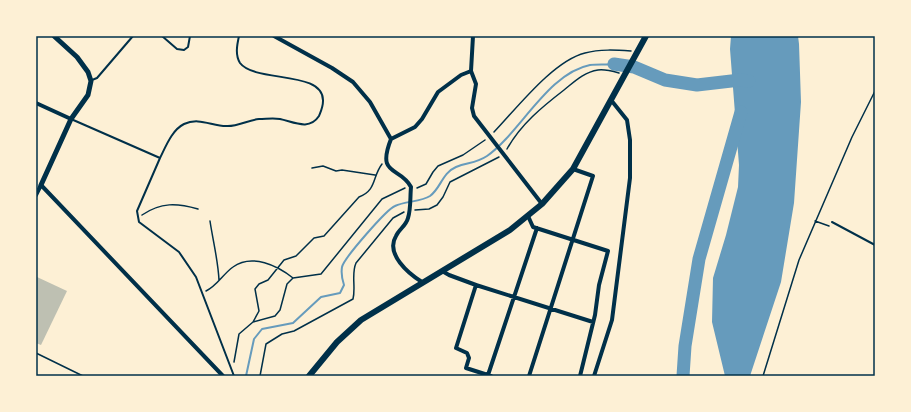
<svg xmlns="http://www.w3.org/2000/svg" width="911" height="412" viewBox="0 0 911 412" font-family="'Space Grotesk',sans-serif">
	<rect width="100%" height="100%" fill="#fdf0d5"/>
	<path fill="#669bbc" d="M731 36H798L799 44 801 102 794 203 781 282 750 376H725L712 322 713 278 726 235 738 187 739 165 730 49Z"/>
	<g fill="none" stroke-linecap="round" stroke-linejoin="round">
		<path stroke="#669bbc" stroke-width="2" d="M246 376 254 339 262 329 293 323 321 297 340 293 344 285C342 279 341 273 342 267 344 258 387 209 395 206 405 201 421 202 430 196 441 188 442 173 456 167 467 162 475 164 487 156 520 133 548 73 590 65 597 64 606 65 614 64"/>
		<path stroke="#669bbc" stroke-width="13" d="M614 64 634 67 665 80 697 85 740 80 749 81
			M683 376 685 346 699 259 741 112"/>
	</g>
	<path fill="#bec0b2" d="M37 277 67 291 41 345 36 343Z"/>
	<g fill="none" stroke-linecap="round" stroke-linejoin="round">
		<path stroke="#003049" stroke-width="1.5" d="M494 132C517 108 553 61 585 53 600 49 616 50 631 51
			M507 149C521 124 542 107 564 90 574 82 584 72 598 70 605 69 612 71 619 73
			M312 168 323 166 336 171 342 170 375 175
			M417 188 426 184 433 172 438 166 463 155 485 140
			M415 210 429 209 437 205 443 197 450 182 499 157
			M142 215C161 202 177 203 198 209
			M210 221C213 241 218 260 219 280
			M815 221 829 226
			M206 291C217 286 223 274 233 267 252 253 278 266 293 278
			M253 322 259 311 255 289 259 284 268 280 284 260 296 256 314 238 324 236 359 197C377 190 372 177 382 164
			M36 353 83 376
			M234 362 239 334 253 322 275 316 280 310 287 284 293 278 321 274 382 199 405 188
			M260 376 266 344 282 334 294 331 353 299C356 287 351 274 356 263L393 218 404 212
			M763 376 799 260 852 137 875 91"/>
		<path stroke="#003049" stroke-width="2" d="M162 36 177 49 184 50 188 47 190 36
			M92 80 97 78 133 36
			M71 119 160 158 137 211 139 222 179 252 196 277 234 376
			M160 158C166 146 172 130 184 124 199 117 212 126 226 126 237 127 248 120 259 119 266 119 273 118 280 119 294 122 309 131 319 116 321 111 323 107 323 101 324 70 255 83 240 63 235 55 237 45 239 36
			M832 222 875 245"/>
		<path stroke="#003049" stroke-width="4" d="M274 36 332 68 353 82 370 102 391 139
			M473 36 471 71 476 84 472 108 474 116 542 204
			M36 103 71 119
			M36 195 41 185 223 376
			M528 216 533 227 608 251 599 285 595 315 580 376
			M442 271 449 275 476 285 456 348 467 353 469 358 466 368 491 376
			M422 282C409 274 385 254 396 236 399 229 406 226 408 218 411 209 410 197 411 187 400 166 376 177 391 139L415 127 422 119 438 92 461 75 471 71
			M476 285 593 322
			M488 375 537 228
			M529 376 593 176 573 169
			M594 376 612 320 630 178V140L627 120 611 100"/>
		<path stroke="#003049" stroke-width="5" d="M41 185 71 119 88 95 91 81 88 72 77 57 54 36"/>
		<path stroke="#003049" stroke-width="6" d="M309 376 337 342 361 320 510 230 542 204 573 169 646 36"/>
	</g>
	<rect width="911" height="412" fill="none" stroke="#fdf0d5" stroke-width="74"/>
	<rect x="37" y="37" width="837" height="338" fill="none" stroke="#003049" stroke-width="1.5"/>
</svg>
